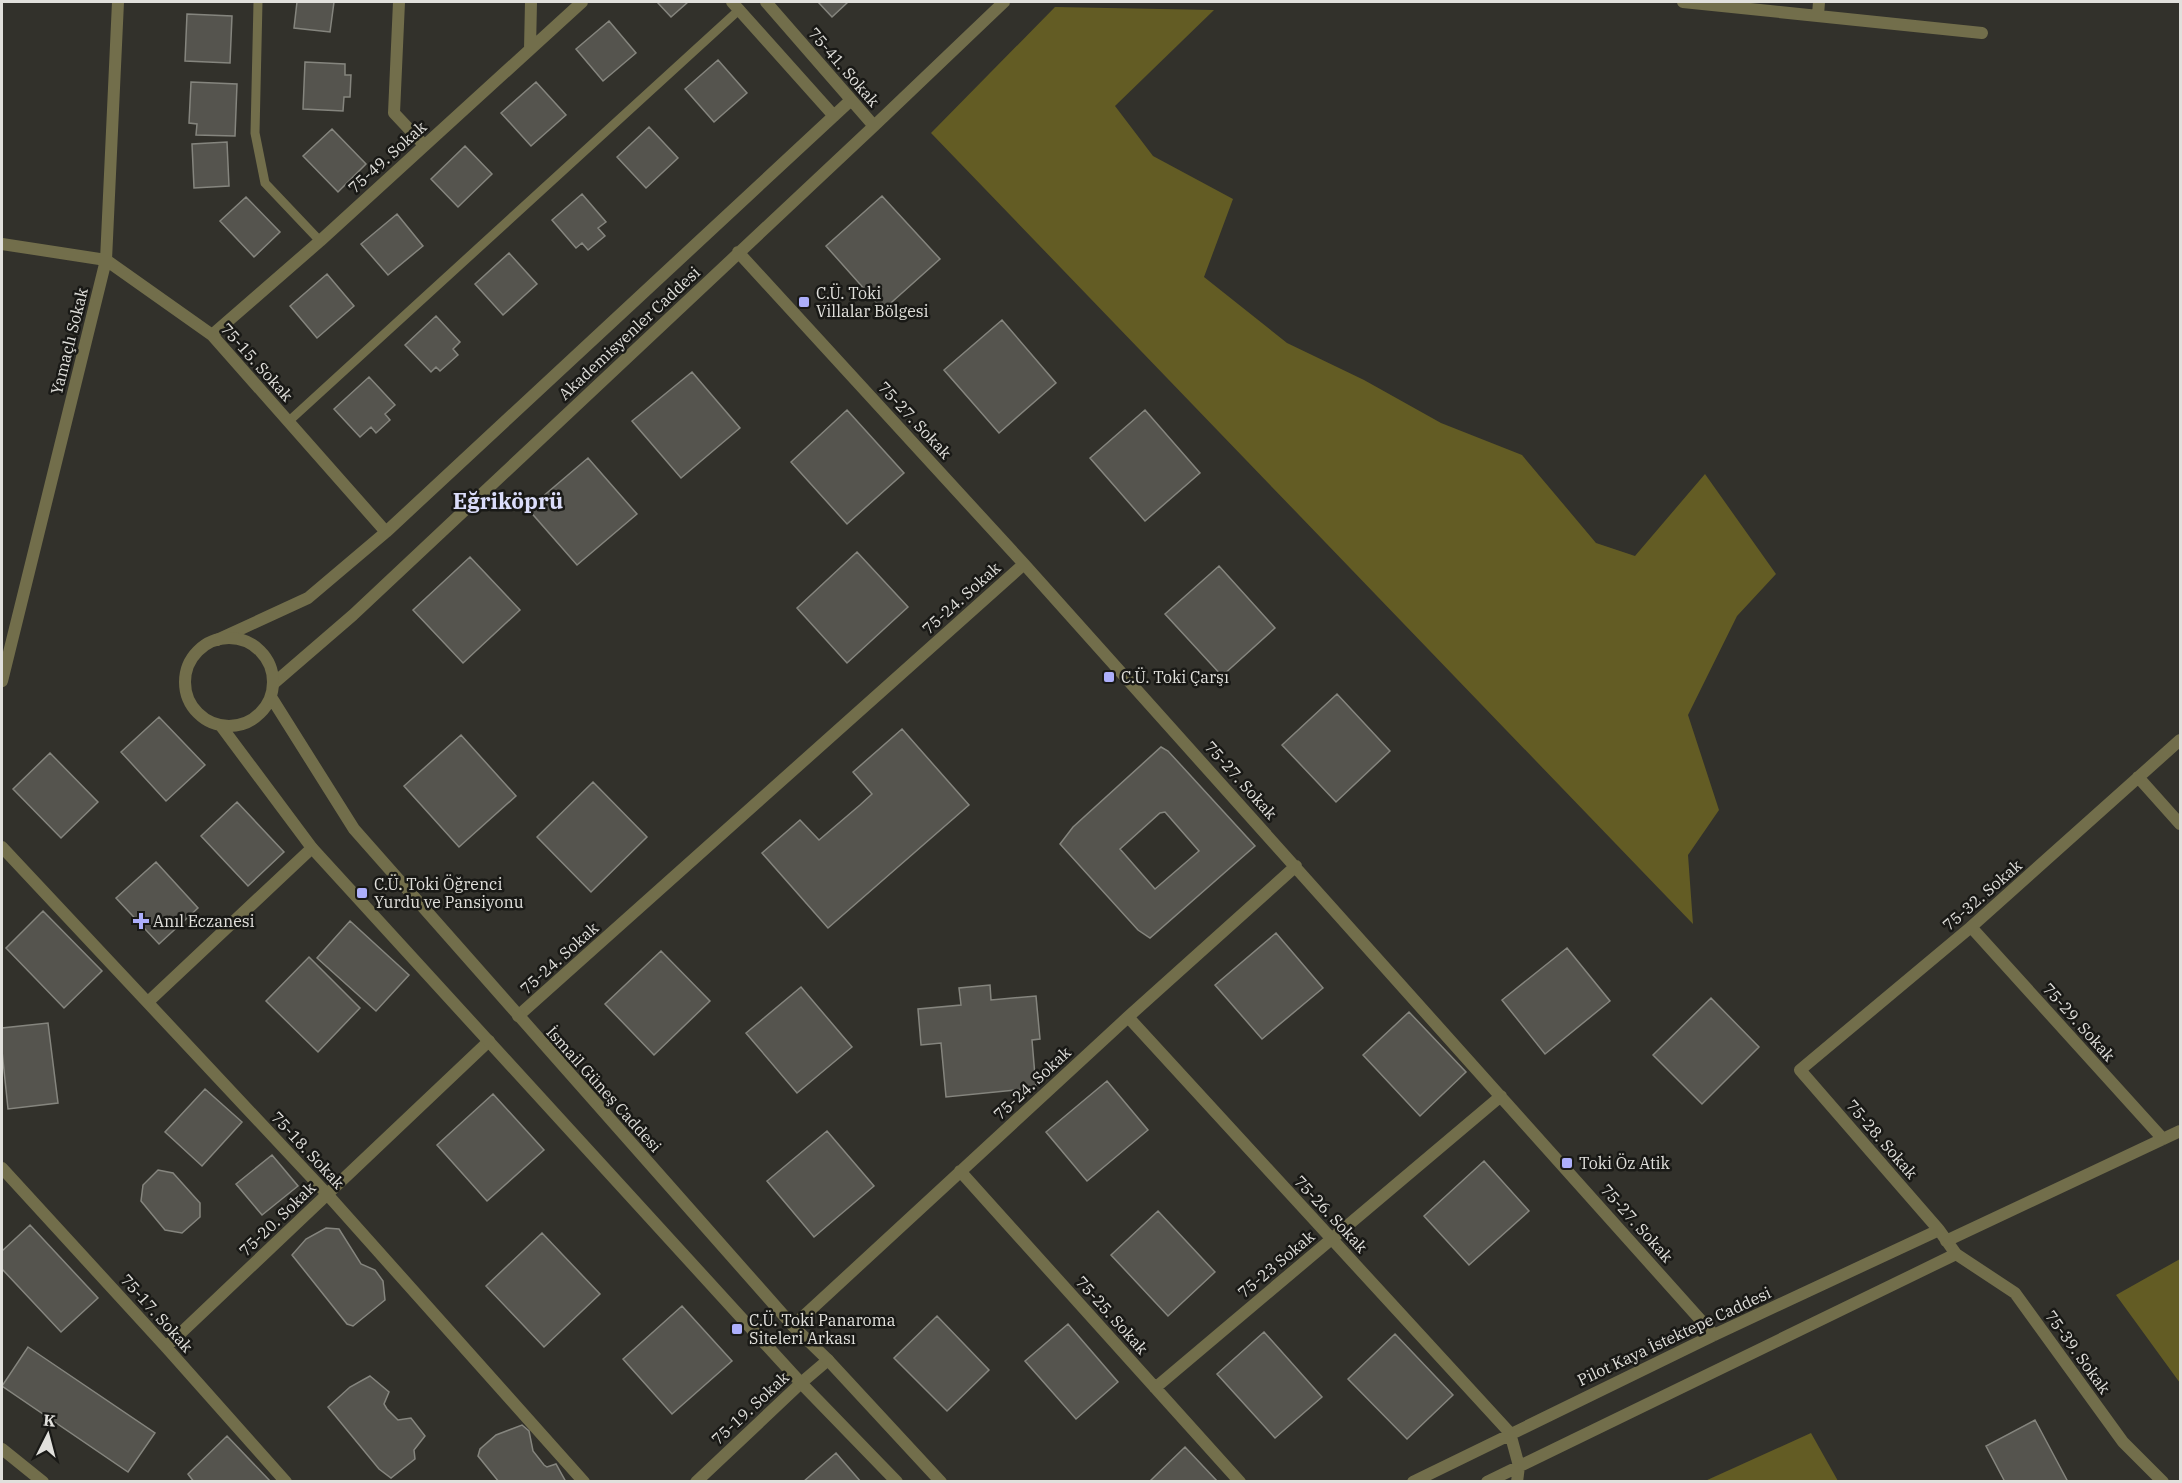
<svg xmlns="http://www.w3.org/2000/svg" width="2182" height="1483" viewBox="0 0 2182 1483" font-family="'IBM Plex Serif',serif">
	<rect width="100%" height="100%" fill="#32312b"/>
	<path fill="#635c24" d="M1055 7 1214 10 1115 106 1153 156 1233 199 1204 277 1287 343 1364 380 1441 423 1522 455 1596 543 1635 556 1705 474 1776 574 1737 616 1688 715 1719 810 1688 855 1693 924 931 133Z
		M2180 1259V1383L2116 1295Z
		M1811 1433 1838 1481H1705Z"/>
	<path fill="#55544e" stroke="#85857e" stroke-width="1.5" fill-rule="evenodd" d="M297 2H334L330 32 294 28Z
		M657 2H688L671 17Z
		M818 2H848L832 17Z
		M187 14 232 16 230 63 185 61Z
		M609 21 636 53 603 81 576 49Z
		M718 60 747 93 714 122 685 89Z
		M305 62 345 64V75H351L350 97H344L343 111 303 109Z
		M191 82 237 84 235 136 196 135 197 124 189 123Z
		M536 82 566 115 531 146 501 113Z
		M649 127 678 158 646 188 617 157Z
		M332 129 366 164 338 192 303 156Z
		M227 142 229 186 194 188 192 144Z
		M465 146 492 174 458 207 431 179Z
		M582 194 606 222 598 228 605 236 588 250 582 243 576 248 552 220Z
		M882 196 940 259 883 310 826 246Z
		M246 197 280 232 254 257 220 221Z
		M397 214 423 246 388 275 361 244Z
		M509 253 537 284 503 315 475 284Z
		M327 274 354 306 317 338 290 306Z
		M436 316 460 342 453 349 458 355 440 371 436 367 431 372 405 345Z
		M1002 320 1056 383 999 433 944 370Z
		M692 372 740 428 681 478 632 421Z
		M369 377 395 405 385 414 390 420 376 433 371 427 360 437 334 409Z
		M847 410 904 473 847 524 791 462Z
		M1145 410 1200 473 1145 521 1090 458Z
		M588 458 637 514 577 565 528 509Z
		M857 552 908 607 847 663 797 608Z
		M470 557 520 610 463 663 413 610Z
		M1219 566 1275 628 1222 676 1165 614Z
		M1337 694 1390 751 1336 802 1282 745Z
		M159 717 205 765 166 801 121 752Z
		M902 729 969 805 828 928 762 853 800 820 819 840 860 805 872 794 853 772Z
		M461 735 516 796 459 847 404 786Z
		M1161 747 1168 751 1255 846 1150 938 1138 930 1060 844 1073 827ZM1165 812 1199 851 1155 889 1120 849 1160 813Z
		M50 753 98 802 61 838 13 789Z
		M593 782 647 837 591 892 537 837Z
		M237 802 284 852 248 886 201 836Z
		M156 862 198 908 159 944 116 898Z
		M43 911 102 971 64 1008 6 948Z
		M350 921 409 975 376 1011 317 958Z
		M1276 933 1323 988 1262 1039 1215 985Z
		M1567 948 1610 1001 1545 1054 1502 1000Z
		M661 951 710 1001 654 1055 605 1004Z
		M309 957 360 1008 318 1052 266 1001Z
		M990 985 991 1000 1036 996 1040 1039 1032 1040 1036 1088 946 1097 941 1043 921 1045 918 1009 961 1005 959 988Z
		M801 987 852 1047 797 1093 746 1033Z
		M1711 998 1759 1047 1702 1104 1653 1055Z
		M1409 1012 1466 1072 1420 1116 1363 1055Z
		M48 1023 58 1103 8 1109 2 1051V1028Z
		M1107 1081 1148 1130 1087 1181 1046 1132Z
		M205 1089 242 1122 202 1166 165 1132Z
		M493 1094 544 1150 487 1201 437 1145Z
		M827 1131 874 1186 814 1237 767 1181Z
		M272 1155 298 1186 262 1215 236 1184Z
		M1484 1161 1529 1211 1469 1265 1424 1216Z
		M158 1170 173 1173 200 1203V1217L182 1233 165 1230 141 1201 143 1185Z
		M1158 1211 1215 1272 1168 1316 1111 1255Z
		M30 1225 98 1298 61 1332 2 1269V1251Z
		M326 1228 339 1229 361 1264 375 1270 383 1281 385 1300 353 1326 347 1324 292 1255 306 1239Z
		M542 1233 600 1294 544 1347 486 1286Z
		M682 1306 732 1361 672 1414 623 1359Z
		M937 1316 989 1370 947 1411 894 1358Z
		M1068 1324 1118 1382 1076 1419 1025 1361Z
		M1264 1332 1322 1397 1275 1438 1217 1374Z
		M1395 1334 1453 1395 1407 1439 1348 1379Z
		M28 1347 155 1433 128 1472 2 1386Z
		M370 1376 389 1392 384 1404 387 1409 398 1420 411 1418 425 1436 414 1450 415 1459 391 1478 379 1469 328 1407 350 1387Z
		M2035 1420 2068 1482H2005L1986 1446Z
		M522 1425 529 1431 533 1451 544 1465 547 1467 556 1464 566 1482H499L478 1456 480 1449 496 1435Z
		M227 1436 271 1482H194L188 1474Z
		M1185 1447 1218 1482H1149Z
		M836 1453 861 1482H803Z"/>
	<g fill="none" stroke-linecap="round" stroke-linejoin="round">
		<path stroke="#726e4b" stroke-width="9" d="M258 2 255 133 265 183 320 241
			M289 421 740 9"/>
		<path stroke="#726e4b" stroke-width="12" d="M399 2 394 113 424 145
			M732 2 834 116
			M766 2 874 126
			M1683 2 1982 33
			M1818 15 1819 2
			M530 49 531 2
			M2 244 106 260 212 335 386 532
			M738 252 1024 564 1714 1335
			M212 335 320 241 582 2
			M217 640 308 598 386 532 851 100
			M2 681 106 260 118 2
			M273 684 353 615 874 126 1004 2
			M2138 777 2180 824
			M2 847 327 1194 584 1482
			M1971 927 2163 1139
			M148 1002 312 848
			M518 1016 1024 564
			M1128 1017 1510 1433 1519 1466 1517 1482
			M2 1168 166 1347 286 1482
			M960 1171 1240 1482
			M1939 1230 1800 1070 1971 927 2180 740
			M1946 1241 2180 1131
			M1956 1254 2015 1293 2123 1442 2163 1482
			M793 1326 1128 1017 1296 866
			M166 1347 489 1041
			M1155 1388 1501 1096
			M2 1449 43 1482
			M696 1482 801 1383 828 1360
			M1413 1482 1714 1335 1939 1230 1956 1254 1487 1482"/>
		<path stroke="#726e4b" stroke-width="12" d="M185 682a44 44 0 1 1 88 0a44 44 0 1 1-88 0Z
			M271 697 354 829 793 1326 828 1360 941 1482
			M221 726 312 848 801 1383 897 1482"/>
	</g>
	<g fill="#adaffb" stroke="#191916" stroke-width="2">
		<rect x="798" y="296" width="12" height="12" rx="3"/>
		<rect x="1103" y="671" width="12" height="12" rx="3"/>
		<rect x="356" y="887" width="12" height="12" rx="3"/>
		<path d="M138 912h6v6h6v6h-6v6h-6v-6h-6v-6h6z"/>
		<rect x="1561" y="1157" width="12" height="12" rx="3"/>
		<rect x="731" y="1323" width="12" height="12" rx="3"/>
	</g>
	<g text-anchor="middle" stroke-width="5" stroke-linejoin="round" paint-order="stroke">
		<g font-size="16" fill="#e1e0dc" stroke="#191916">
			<text transform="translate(844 67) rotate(49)" y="6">75-41. Sokak</text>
			<text transform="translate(387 157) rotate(-42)" y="6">75-49. Sokak</text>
			<text transform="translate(629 333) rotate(-43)" y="6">Akademisyenler Caddesi</text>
			<text transform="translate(69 341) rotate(-76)" y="6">Yamaçlı Sokak</text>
			<text transform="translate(257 362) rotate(48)" y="6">75-15. Sokak</text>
			<text transform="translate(915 420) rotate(47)" y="6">75-27. Sokak</text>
			<text transform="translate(961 598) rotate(-42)" y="6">75-24. Sokak</text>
			<text transform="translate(1241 780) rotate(48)" y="6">75-27. Sokak</text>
			<text transform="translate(1982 895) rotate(-41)" y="6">75-32. Sokak</text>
			<text transform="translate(559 958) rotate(-42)" y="6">75-24. Sokak</text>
			<text transform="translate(2079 1022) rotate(48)" y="6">75-29. Sokak</text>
			<text transform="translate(1032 1083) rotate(-43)" y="6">75-24. Sokak</text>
			<text transform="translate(604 1089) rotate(48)" y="6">İsmail Güneş Caddesi</text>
			<text transform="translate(1882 1139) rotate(49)" y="6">75-28. Sokak</text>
			<text transform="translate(308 1150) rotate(47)" y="6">75-18. Sokak</text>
			<text transform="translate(1331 1214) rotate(47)" y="6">75-26. Sokak</text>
			<text transform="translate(277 1219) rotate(-44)" y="6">75-20. Sokak</text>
			<text transform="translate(1637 1223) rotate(48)" y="6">75-27. Sokak</text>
			<text transform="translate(1276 1264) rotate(-40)" y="6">75-23 Sokak</text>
			<text transform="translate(157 1313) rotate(48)" y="6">75-17. Sokak</text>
			<text transform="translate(1112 1315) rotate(48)" y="6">75-25. Sokak</text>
			<text transform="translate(1674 1336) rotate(-25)" y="6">Pilot Kaya İstektepe Caddesi</text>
			<text transform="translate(2078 1352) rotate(54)" y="6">75-39. Sokak</text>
			<text transform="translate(750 1408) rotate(-43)" y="6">75-19. Sokak</text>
		</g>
		<g font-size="16" fill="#e1e0dc" stroke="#191916" text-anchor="start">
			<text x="816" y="299">C.Ü. Toki<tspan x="816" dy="18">Villalar Bölgesi</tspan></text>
			<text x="1121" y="683">C.Ü. Toki Çarşı</text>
			<text x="374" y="890">C.Ü. Toki Öğrenci<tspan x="374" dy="18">Yurdu ve Pansiyonu</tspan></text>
			<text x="153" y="927">Anıl Eczanesi</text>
			<text x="1579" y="1169">Toki Öz Atik</text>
			<text x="749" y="1326">C.Ü. Toki Panaroma<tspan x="749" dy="18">Siteleri Arkası</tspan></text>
		</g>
		<g font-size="22" font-weight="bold" fill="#dbddfa" stroke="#191916">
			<text x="508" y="509">Eğriköprü</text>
		</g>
	</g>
	<rect width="2182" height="1483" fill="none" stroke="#e1e0dc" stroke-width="6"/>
	<g transform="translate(48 1435) rotate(6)" stroke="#191916" stroke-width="4.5" paint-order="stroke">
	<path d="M0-4.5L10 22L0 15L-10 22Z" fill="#e1e0dc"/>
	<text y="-9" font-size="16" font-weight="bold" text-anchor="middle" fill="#e1e0dc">K</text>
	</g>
</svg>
